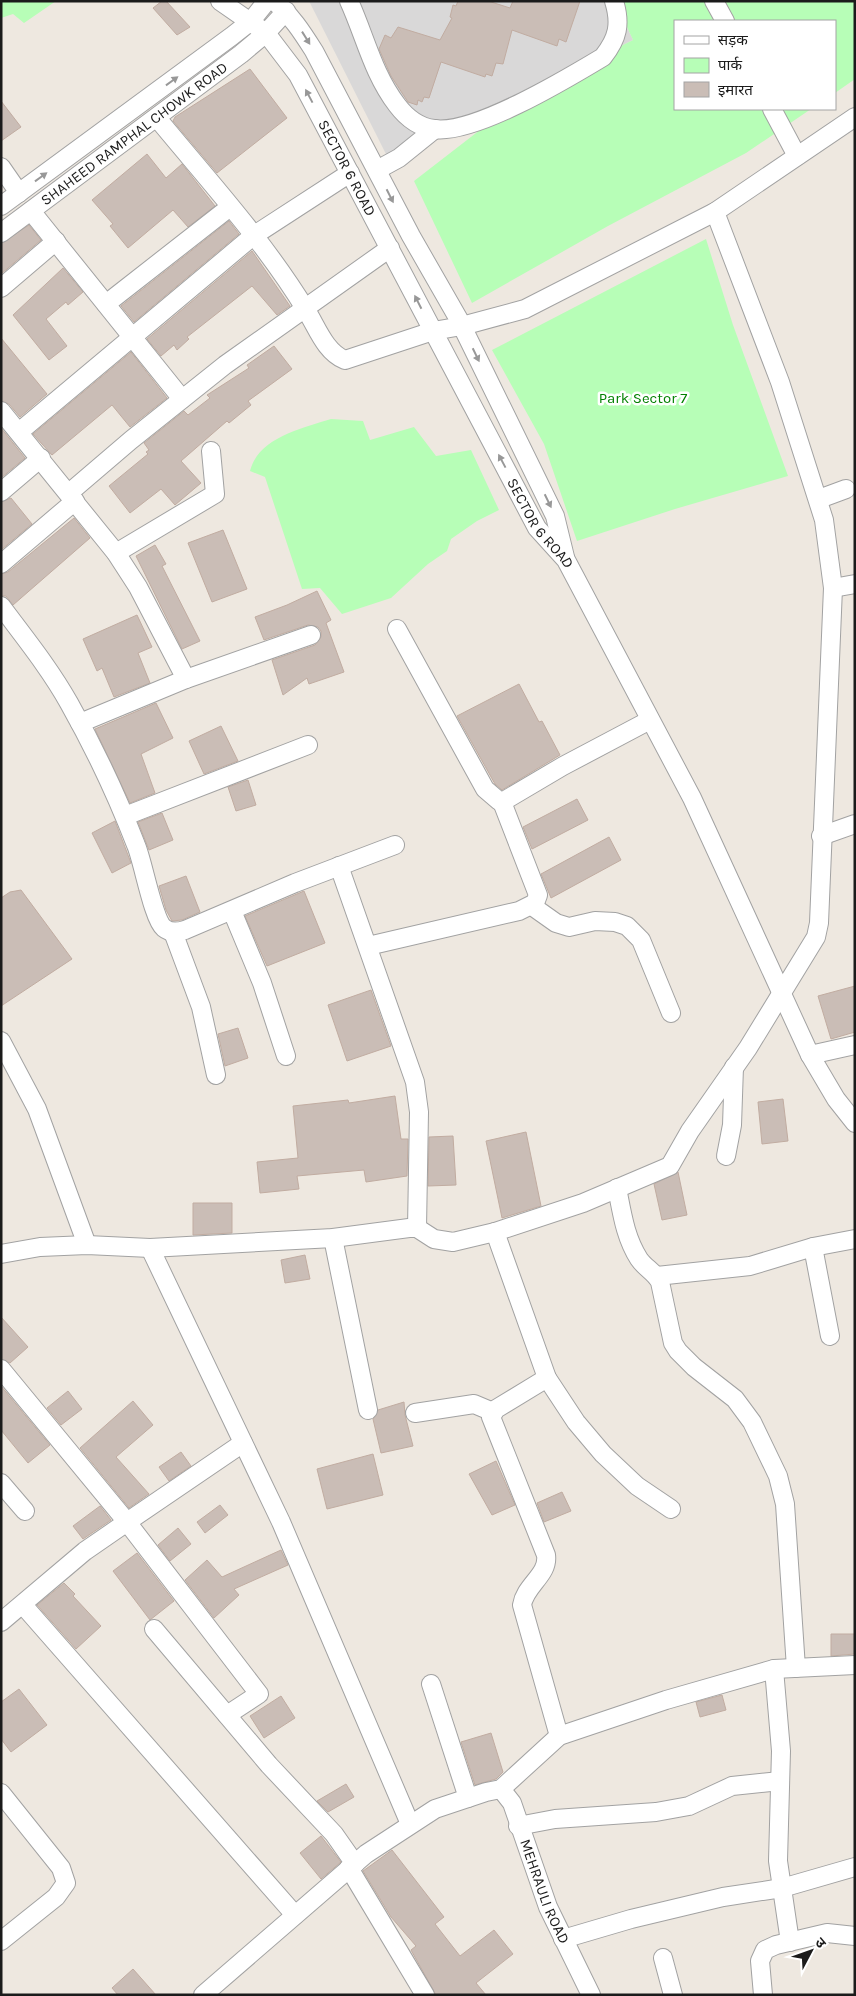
<svg xmlns="http://www.w3.org/2000/svg" width="856" height="1996" viewBox="0 0 856 1996" font-family="Karla,'Noto Sans Devanagari',sans-serif">
	<rect width="100%" height="100%" fill="#eee8e0"/>
	<path fill="#d9d8d8" d="M309 1H615L633 40 390 162Z"/>
	<path fill="#b7feb7" d="M1 1H56L24 23 13 14 1 18Z
		M615 1H855V79L835 93V21H675V109H811L746 153 608 226 472 303 414 181 529 92 633 40Z
		M706 239 733 325 788 476 675 509 577 541 544 444 492 350Z
		M331 419 363 421 370 440 414 427 436 456 471 450 499 510 477 521 451 539 447 551 428 564 391 598 342 614 320 588 302 589 265 477 250 471C258 438 302 428 331 419Z"/>
	<path fill="#cabdb6" stroke="#c1aca1" d="M162 1H166L190 27 177 35 153 8Z
		M458 1H488L510 8 513 1H580L566 42 559 39 557 46 512 30 503 64 496 63 492 76 486 74 485 77 441 62 429 98 424 97 422 102 418 100 417 105 408 102 391 76 379 49 385 35 391 38 398 27 440 40 452 18 450 17 453 5 456 6Z
		M250 69 287 118 217 173 173 121 175 117Z
		M1 101 21 127 1 141Z
		M147 154 166 178 182 164 215 206 188 227 173 210 128 248 110 226 113 224 92 200Z
		M229 221 239 234 134 322 121 306Z
		M29 225 41 240 1 274V243Z
		M252 251 290 306 277 315 252 286 187 337 189 339 177 350 174 345 161 356 147 339Z
		M63 268 83 292 68 305 66 302 46 319 67 346 49 360 13 315Z
		M1 338 47 394 20 417 9 404 1 401Z
		M274 346 292 369 248 401 251 405 229 423 227 421 181 461 201 483 175 505 161 489 130 513 109 486 148 454 146 452 149 450 144 443 184 411 188 415 210 398 207 395 249 368 247 365Z
		M131 352 167 398 130 427 112 405 52 455 33 434Z
		M1 428 25 458 1 478Z
		M11 498 32 524 1 550V502Z
		M74 518 90 538 13 605 6 596H1V574L8 572Z
		M223 530 247 589 212 602 188 543Z
		M155 545 166 564 162 566 200 641 182 649 136 556Z
		M317 591 331 620 326 623 344 672 309 684 307 678 283 695 272 660 315 645 321 637V631L318 627 308 625 264 640 255 617 287 605Z
		M137 615 152 647 138 653 150 683 114 697 102 668 97 671 83 639Z
		M519 684 539 722 542 721 560 755 502 790 495 784 457 716Z
		M156 703 173 738 141 754 155 793 130 803 95 729Z
		M221 726 238 761 204 774 189 741Z
		M248 780 256 805 236 811 228 787Z
		M577 799 588 820 532 849 523 827Z
		M162 813 173 840 149 850 138 822Z
		M115 821 131 863 112 873 92 833Z
		M609 837 621 860 551 898 541 874Z
		M186 876 200 912 182 920 172 921 166 910 159 886Z
		M21 890 72 959 1 1006V898L10 892Z
		M304 891 325 943 267 966 245 916Z
		M855 986V1032L831 1039 818 996Z
		M371 990 391 1046 347 1061 328 1005Z
		M238 1028 248 1058 225 1066 218 1034Z
		M395 1096 401 1139H408L407 1176 366 1182 364 1170 297 1176 299 1189 260 1193 257 1162 298 1158 293 1106 348 1100 349 1103Z
		M783 1099 788 1141 762 1144 758 1102Z
		M526 1132 541 1206 502 1218 486 1141Z
		M453 1136 456 1185 428 1186 429 1137Z
		M678 1172 687 1215 662 1220 654 1184Z
		M193 1203H232V1233L193 1235Z
		M305 1255 310 1279 285 1283 281 1260Z
		M1 1317 28 1347 10 1363 1 1359Z
		M1 1386 50 1445 28 1463 1 1430Z
		M68 1391 82 1409 61 1425 47 1408Z
		M133 1401 153 1425 116 1457 149 1494 129 1508 80 1448Z
		M404 1402 405 1415 413 1446 381 1453 373 1419 378 1410Z
		M181 1452 191 1466 169 1481 159 1467Z
		M373 1454 383 1495 327 1509 317 1469Z
		M496 1461 515 1505 492 1515 469 1474Z
		M562 1492 571 1511 544 1522 537 1503Z
		M220 1505 228 1515 205 1533 197 1522Z
		M100 1506 111 1520 83 1539 73 1526Z
		M178 1528 191 1544 170 1561 158 1545Z
		M281 1550 288 1565 234 1589 239 1595 214 1618 185 1580 207 1560 222 1577Z
		M137 1553 174 1601 150 1620 113 1571Z
		M64 1583 75 1594 73 1596 101 1626 76 1649 37 1605Z
		M831 1634H855V1654L831 1656Z
		M19 1689 47 1725 11 1752 1 1739V1702Z
		M722 1695 726 1710 700 1717 696 1702Z
		M281 1696 295 1718 264 1738 250 1716Z
		M491 1733 503 1772 496 1779 475 1785 461 1742Z
		M346 1784 354 1797 328 1812 317 1801Z
		M321 1836 341 1862 321 1879 300 1853Z
		M392 1850 444 1917 435 1924 460 1956 494 1930 513 1954 476 1983 486 1995H436L411 1950 416 1946 391 1917 363 1871Z
		M133 1969 156 1995H118L112 1988Z"/>
	<g fill="none" stroke-linecap="round" stroke-linejoin="round">
		<g stroke="#a2a2a2" stroke-width="20">
			<g id="minor">
				<path id="s1" d="M220 1 266 33 298 75 537 528 566 560 692 798 810 1055 836 1099 855 1123"/>
				<path d="M274 1C291 15 302 32 314 51L411 236 458 318 555 516 565 557"/>
				<path d="M349 1C365 36 373 74 397 105 406 117 418 127 434 129 474 135 568 78 603 57 618 38 621 24 614 1"/>
				<path d="M714 1 725 21"/>
				<path d="M772 109 797 156"/>
				<path d="M157 118C208 180 264 241 306 310 317 327 325 352 345 360L433 331 462 326 525 309 715 212 855 117"/>
				<path d="M1 167 19 193"/>
				<path d="M377 170 399 158 435 129"/>
				<path d="M1 206 232 36 251 21 267 1"/>
				<path d="M31 211 182 399"/>
				<path id="s2" d="M1 233 241 54 266 33 286 11"/>
				<path d="M1 288 56 241"/>
				<path d="M106 304 230 207"/>
				<path d="M1 411 116 553 138 587 186 679"/>
				<path d="M19 432 253 236 350 173"/>
				<path d="M1 492 41 458"/>
				<path d="M69 493 131 440 225 365 390 248"/>
				<path d="M819 499 846 489"/>
				<path d="M116 553 215 494 211 451"/>
				<path d="M1 564 75 501"/>
				<path d="M833 588 855 584"/>
				<path d="M1 606C25 638 50 669 69 703 95 749 117 796 136 845 143 861 153 919 164 928 170 933 178 932 185 930L295 883 395 845"/>
				<path d="M397 629 485 789 499 801 502 802 563 766 650 720"/>
				<path d="M80 723 186 679 311 635"/>
				<path d="M125 816 308 745"/>
				<path d="M821 836 855 824"/>
				<path d="M339 866 415 1082 419 1112 417 1228"/>
				<path d="M532 906 556 923 569 927 595 921 615 922 627 926 641 940 671 1013"/>
				<path d="M232 911 262 983 286 1056"/>
				<path d="M173 932 201 1007 216 1075"/>
				<path d="M368 946 519 911 535 903 538 895 502 802"/>
				<path d="M1 1041 37 1109 87 1245"/>
				<path d="M810 1055 855 1045"/>
				<path d="M726 1156 732 1125 734 1067"/>
				<path d="M617 1188C622 1213 625 1237 639 1259 645 1268 655 1272 660 1282L673 1343 678 1351 694 1367 735 1399 752 1422 778 1476 785 1504 796 1668"/>
				<path d="M495 1232 547 1378 576 1422 603 1454 637 1486 671 1509"/>
				<path d="M333 1238 368 1410"/>
				<path d="M813 1247 830 1336"/>
				<path d="M150 1248 281 1522 410 1824"/>
				<path d="M1 1254 40 1247 87 1245 150 1248 333 1238 409 1228H417L434 1239 453 1242 495 1232 583 1203 670 1166 690 1131 748 1048 816 937 819 923 833 588 824 520 780 382 715 212"/>
				<path d="M657 1276 750 1266 813 1247 855 1239"/>
				<path d="M1 1369 127 1522 85 1551 1 1622"/>
				<path d="M547 1378 496 1409 491 1417 546 1555C549 1575 525 1585 522 1605L559 1736"/>
				<path d="M415 1413 474 1404 493 1412"/>
				<path d="M1 1483 25 1511"/>
				<path d="M23 1605 295 1915"/>
				<path d="M154 1629 269 1765 334 1834 355 1864"/>
				<path d="M774 1669 781 1751 778 1861 790 1942"/>
				<path d="M431 1684 468 1798"/>
				<path d="M227 1715 259 1694 127 1522 243 1443"/>
				<path id="s3" d="M501 1789 512 1803 548 1907 591 1995"/>
				<path d="M1 1793 61 1868 66 1883 56 1897 1 1941"/>
				<path d="M518 1826 555 1819 656 1812 689 1806 732 1786 780 1781"/>
				<path d="M349 1868 425 1995"/>
				<path d="M563 1939 631 1919 723 1897 782 1888 855 1867"/>
				<path d="M663 1958 673 1995"/>
				<path d="M203 1995 366 1854 435 1809 486 1792 501 1789 559 1736 666 1700 774 1669 855 1665"/>
				<path d="M763 1995 760 1961 765 1950 776 1945 827 1933 855 1936"/>
			</g>
		</g>
		<use href="#minor" stroke="#fff" stroke-width="18"/>
	</g>
	<defs><path id="oneway-solid" d="M-6-.8H1V-3.2L6.5 0L1 3.2V.8H-6Z" transform="scale(1.25)"/></defs>
	<g fill="#989898">
		<use href="#oneway-solid" transform="translate(306 38) rotate(58)"/>
		<use href="#oneway-solid" transform="translate(172 81) rotate(-36)"/>
		<use href="#oneway-solid" transform="translate(309 96) rotate(-118)"/>
		<use href="#oneway-solid" transform="translate(41 177) rotate(-36)"/>
		<use href="#oneway-solid" transform="translate(390 196) rotate(63)"/>
		<use href="#oneway-solid" transform="translate(418 302) rotate(-117)"/>
		<use href="#oneway-solid" transform="translate(476 355) rotate(64)"/>
		<use href="#oneway-solid" transform="translate(502 461) rotate(-118)"/>
		<use href="#oneway-solid" transform="translate(548 501) rotate(64)"/>
	</g>
	<g text-anchor="middle" stroke-width="5" stroke-linejoin="round" paint-order="stroke">
		<g font-size="15" fill="#1b1b1b" stroke="#fff">
			<text dy="5" stroke="none"><textPath href="#s2" startOffset="166">SHAHEED RAMPHAL CHOWK ROAD</textPath></text>
			<text dy="5" stroke="none"><textPath href="#s1" startOffset="214">SECTOR 6 ROAD</textPath></text>
			<text dy="5" stroke="none"><textPath href="#s1" startOffset="619">SECTOR 6 ROAD</textPath></text>
			<text dy="5" stroke="none"><textPath href="#s3" startOffset="112">MEHRAULI ROAD</textPath></text>
		</g>
		<g font-size="15" fill="#038102" stroke="#fff">
			<text x="643" y="403">Park Sector 7</text>
		</g>
	</g>
	<rect width="856" height="1996" fill="none" stroke="#1b1b1b" stroke-width="5"/>
	<rect x="674" y="20" width="162" height="90" fill="#ffffff" stroke="#a4a4a4"/>
	<rect x="684" y="36" width="25" height="8" fill="#ffffff" stroke="#a4a4a4"/>
	<text x="718" y="45" font-size="15" fill="#1b1b1b">सड़क</text>
	<rect x="684" y="58" width="25" height="15" fill="#b7feb7" stroke="#a4a4a4"/>
	<text x="718" y="70" font-size="15" fill="#1b1b1b">पार्क</text>
	<rect x="684" y="82" width="25" height="15" fill="#cabdb6" stroke="#a4a4a4"/>
	<text x="718" y="95" font-size="15" fill="#1b1b1b">इमारत</text>
	<g transform="translate(811 1951) rotate(49)" stroke="#ffffff" stroke-width="4" paint-order="stroke">
	<path d="M0-4L9 19L0 12L-9 19Z" fill="#1b1b1b"/>
	<text y="-8" font-size="14" font-weight="bold" text-anchor="middle" fill="#1b1b1b">उ</text>
	</g>
</svg>
